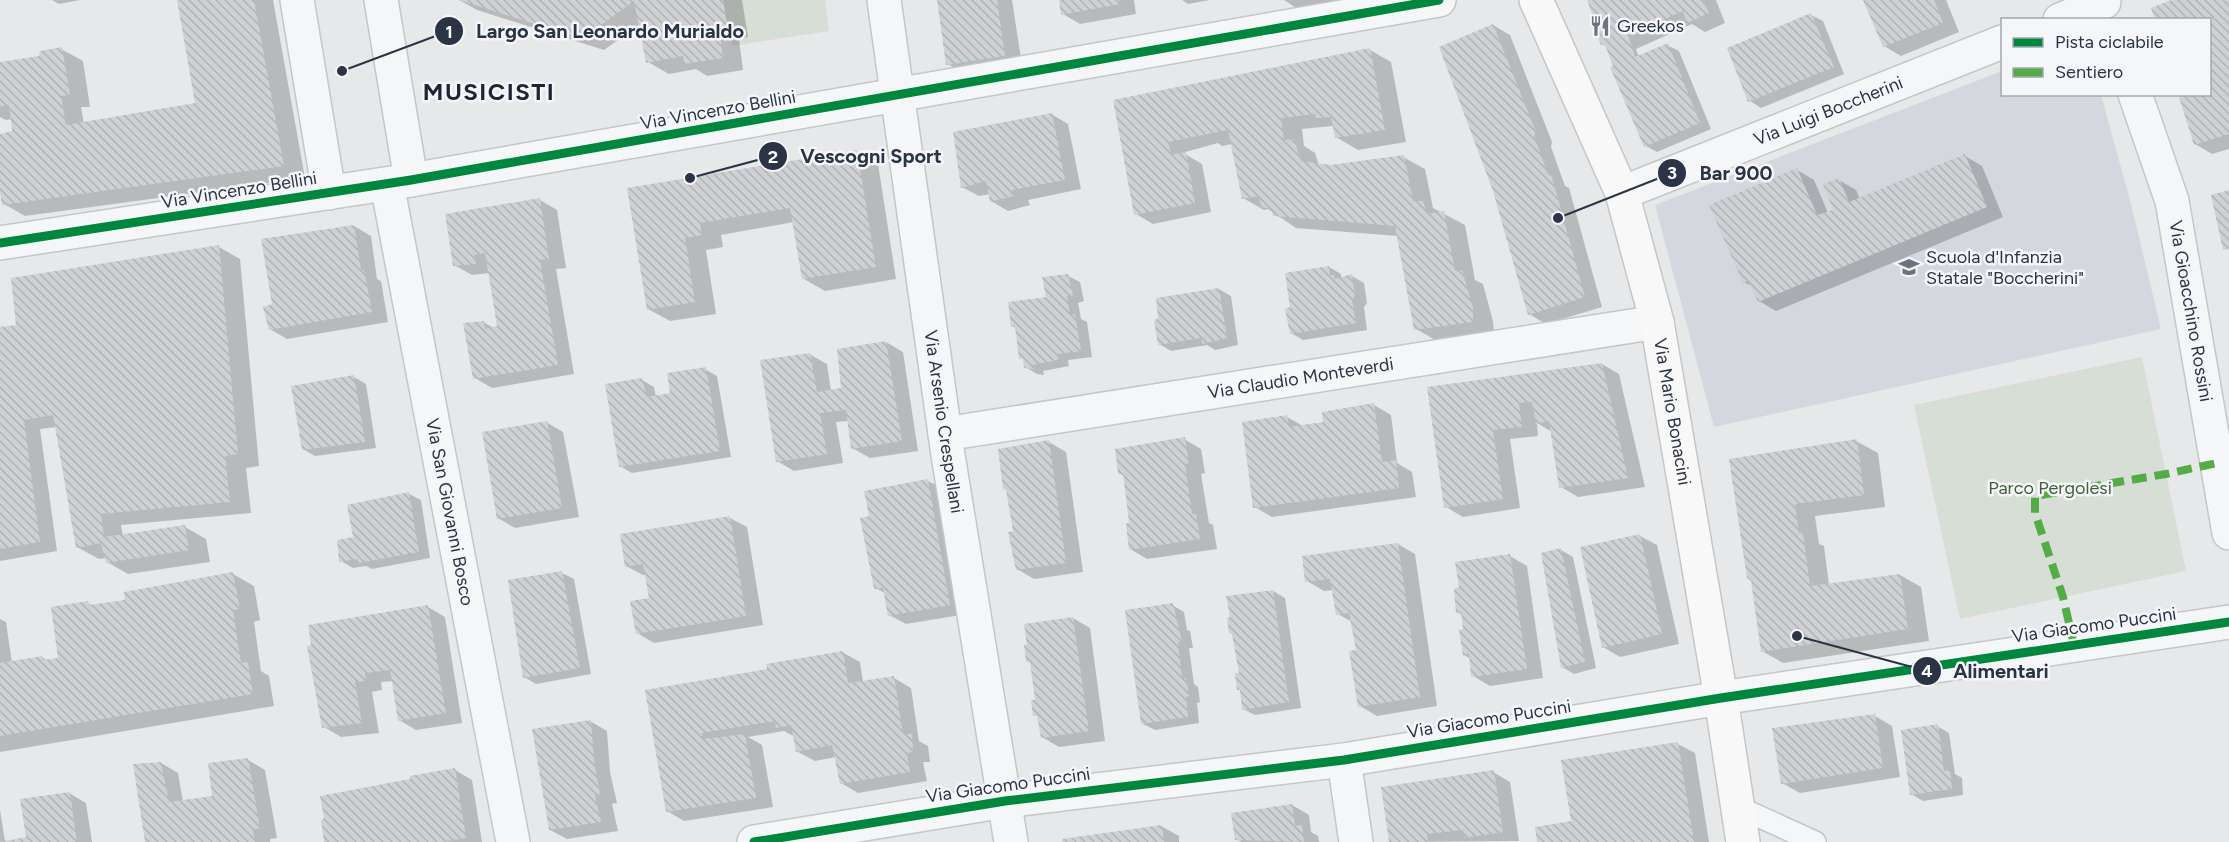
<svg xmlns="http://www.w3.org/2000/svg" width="2229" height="842" viewBox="0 0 2229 842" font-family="Figtree,sans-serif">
	<defs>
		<pattern id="building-back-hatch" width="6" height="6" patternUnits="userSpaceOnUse" patternTransform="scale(1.5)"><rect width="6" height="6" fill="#ced0d3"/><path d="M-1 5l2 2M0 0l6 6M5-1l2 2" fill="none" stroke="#b1b3b6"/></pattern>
	</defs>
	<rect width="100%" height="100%" fill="#e6e8ea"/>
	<path fill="#d4d7dd" d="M2002 71V94L2101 95 2131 204 2161 329 1714 427 1655 205Z"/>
	<path fill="#d6ded6" d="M723 0H825L829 31 732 46Z
		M2142 357 2186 571 1960 619 1914 405Z"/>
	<path fill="#0003" d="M52 0H80L59 4Z
		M179 0H273L305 178 25 216 4 204 0 183V135L14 132 12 119 6 120 0 117V63L41 57 61 49 83 61 90 107H81L84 124 197 105Z
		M459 0H742L748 37 739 39 743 70 707 76 696 69 669 74 648 62 640 24 604 50 477 10Z
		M939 0H1012L1022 65 965 74 948 64Z
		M1060 0H1134L1136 14 1080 24 1063 14Z
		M1182 0H1210L1188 4Z
		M1284 0H1354L1301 11Z
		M1589 0H1716L1725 23 1705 32 1692 24 1636 49 1639 57 1667 45 1679 51 1711 129 1657 152 1646 146 1616 66 1607 47 1602 44Z
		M1865 0H1946L1959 32 1901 56 1884 46Z
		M2173 0H2229V149L2212 154 2195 144 2210 94V20Z
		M1811 15 1823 21 1844 74 1761 108 1750 101Z
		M1493 25 1510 35 1552 142 1551 147 1565 186 1569 188 1602 307 1546 324 1529 314Z
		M1370 50 1391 62 1406 142 1358 150 1336 137 1334 127 1332 126 1302 129 1304 146 1315 153 1319 165 1331 166 1403 157 1425 169 1433 208 1465 225 1475 280 1483 284 1493 321 1494 333 1437 341 1416 329 1398 236 1296 228 1268 209 1264 210 1243 198 1232 144 1222 146 1218 143 1185 152V154L1202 164 1211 212 1153 224 1136 214 1115 101Z
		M1051 114 1068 124 1081 189 1028 200 1030 205 1008 211 991 201 990 194 979 196 962 187Z
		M856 152 878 164 896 279 825 291 804 279 794 222 721 235 723 247 706 250 716 314 670 321 648 309 629 190Z
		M1965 156 1982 166 2003 217 1776 311 1759 301 1752 286 1744 282 1797 170 1814 180 1828 213 1835 211 1839 180 1856 190 1860 199Z
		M540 200 557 210 566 268 556 269 574 374 492 388 475 378 483 322 494 328H499L490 273 472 275 454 265Z
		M354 226 371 236 377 279 381 281 388 322 287 339 270 329 274 306Z
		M219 247 240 259 259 466 246 468 251 513 121 525 123 536 185 527 206 539 210 562 128 574 107 562 106 558 99 559 77 547 57 427 40 429 57 551 0 561V328L18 326Z
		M1329 267 1341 274V279L1352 276 1364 283 1367 303 1364 307 1367 330 1303 340 1291 333 1292 308Z
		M1068 276 1080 282 1084 301 1078 303 1081 319 1087 322 1092 357 1068 360 1069 366 1043 371 1044 375 1037 374 1025 367V361L1021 358 1017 329 1012 326 1048 298Z
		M1219 289 1231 296 1238 345 1215 350 1207 345 1171 351 1159 344Z
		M886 342 903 352 918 451 870 458 852 448 849 421 836 422 843 463 794 471 777 461 809 354 827 364 831 391 843 389Z
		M1602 364 1619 374 1645 487 1578 497 1561 487 1552 432 1537 423 1538 436 1510 439 1520 508 1463 517 1446 507 1429 388Z
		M705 369 717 376 731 457 632 473 620 466 642 380 654 387 656 397 671 394Z
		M354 377 366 384 376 448 315 456 303 449Z
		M1374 405 1391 415 1397 463 1412 472 1416 497 1272 517 1255 507 1287 417 1303 426 1325 423Z
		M546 422 563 432 579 517 515 528 498 518Z
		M1184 439 1201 449 1205 473 1201 474 1209 523 1213 525 1217 549 1147 559 1130 549 1131 523 1124 476 1119 473Z
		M1856 441 1878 453 1885 507 1815 516 1819 544 1824 546 1829 585 1900 575 1921 587 1929 641 1783 663 1762 651 1752 580 1731 460Z
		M1049 442 1066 452 1083 572 1034 579 1017 569 1015 532Z
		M928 481 945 490 967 614 906 624 889 615 885 593 875 588 870 517Z
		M409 494 421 500 430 558 372 569 366 566 353 568 341 561 355 538Z
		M730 518 747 527 763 625 654 643 637 633 651 599 647 575H643L626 566Z
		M1640 536 1657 545 1679 644 1620 657 1603 647Z
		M1398 544 1415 554 1437 706 1377 716 1360 706 1358 652 1352 622 1338 614 1334 590 1324 591 1307 581Z
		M1561 550 1573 557 1596 668 1574 674 1562 667Z
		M1510 556 1527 566 1543 678 1490 686 1473 676 1471 659 1464 655 1463 616 1458 612Z
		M562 573 574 579 591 674 536 684 524 677Z
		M233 574 254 586 260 620 254 622 261 671 269 676 274 706 0 752V619L6 622 12 663 42 657 48 661 60 659 87 603 94 606 126 602Z
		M1273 591 1285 598 1301 708 1255 715 1243 709 1242 691 1238 689 1241 674Z
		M1172 605 1184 612 1187 630 1190 631 1193 648H1189L1194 684 1198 687 1200 702 1197 703 1199 723 1155 730 1143 724Z
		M428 607 445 617 462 723 416 730 399 720 393 681 381 682 382 690 372 692 379 733 341 737 324 727 309 647Z
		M1073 618 1090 628 1105 741 1059 747 1042 737 1039 718 1035 715 1036 701 1031 663 1028 661Z
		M842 652 860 662 863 683 894 678 911 688 919 741 928 746 930 762H923L927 781 858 793 841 783 836 757 815 761 798 752 795 737 784 731 748 737 762 745 773 807 684 821 667 811 647 691 769 670Z
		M1875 716 1892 726 1900 777 1800 793 1782 783Z
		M590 721 607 731 610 772 617 803 612 804 618 831 567 839 550 830Z
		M1937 726 1949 733 1955 774 1962 778 1963 795 1923 801 1911 794Z
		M1678 744 1695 753 1709 842H1539L1572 822Z
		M248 760 265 770 277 838 270 839V842H146L161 763 178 773 183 802 214 797Z
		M455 770 472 780 482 842H326L411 780Z
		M1493 772 1510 782 1519 841 1390 842Z
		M69 793 86 803 92 842H0V810L5 841 27 838Z
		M1292 805 1309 815 1311 832 1318 836 1319 842H1241L1237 839Z
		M1161 826 1179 836V842H1063Z"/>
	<path fill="url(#building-back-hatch)" d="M177 0H254L284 166 2 205 0 192V134L12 131 9 105 0 106V62L39 56 40 51 62 47 70 95 61 96 66 125 195 103Z
		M459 0H723L727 25 719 27 723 58 684 64 683 56 646 63 634 1 582 39Z
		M937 0H997L1005 56 946 65Z
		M1059 0H1119L1120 4 1061 15Z
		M1587 0H1703L1709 13 1687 23 1683 11 1628 35 1635 57 1668 43 1700 123 1644 147 1610 67 1613 66 1605 45H1601L1591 21 1594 19Z
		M1863 0H1934L1943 23 1883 47Z
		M2171 0H2229V134L2194 145 2178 94H2210V20H2155L2151 8Z
		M1811 13 1834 67 1748 102 1727 48Z
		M1493 24 1536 132 1534 136 1548 174 1552 177 1585 297 1528 315 1493 191 1439 47Z
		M1370 48 1385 130 1335 138 1331 117 1316 118 1315 114 1281 118 1284 140 1294 139 1301 161 1331 165 1404 155 1413 201H1423L1427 214 1444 211 1455 271 1462 270 1473 308V322L1414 330 1395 226 1273 216 1271 209 1262 207 1258 196 1242 199 1228 130 1168 142 1171 155 1186 152 1195 203 1134 215 1113 100Z
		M1052 113 1065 180 1012 190 1014 196 990 202 986 181 961 188 953 132Z
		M857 150 876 267 802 279 790 208 700 223 702 235 685 238 695 302 647 310 627 188Z
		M1965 154 1987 207 1758 302 1748 281 1743 283 1709 205 1797 168 1817 215 1833 210 1823 184 1839 178 1849 202Z
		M2229 190V249L2223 250 2211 195Z
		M540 198 549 259 540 260 558 365 473 379 463 323 484 321 485 329 497 326 485 253 474 255 476 264 453 266 445 214Z
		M354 225 361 270H364L372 312 269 330 263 307 272 304 261 239Z
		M219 245 238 454 225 456 230 502 101 514 104 537 185 525 189 550 106 563 101 543 76 548 53 415 24 420 40 542 0 549V327L16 325 11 278Z
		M1329 266 1330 275H1334V279L1352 274 1355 296 1352 300 1356 323 1290 334 1285 309 1290 307 1285 273Z
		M1068 274 1073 295 1067 296 1070 315 1075 314 1081 351 1057 354 1058 360 1032 365 1033 369 1024 368 1023 359H1019L1015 326 1011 327 1008 302 1046 297 1042 277Z
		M1219 288 1227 338 1202 344 1201 338 1158 345 1154 321 1158 318 1156 298Z
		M886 341 902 441 851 449 846 410 820 413 827 454 776 462 760 360 810 353 817 392 841 388 837 349Z
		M1602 363 1628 478 1559 488 1549 421 1536 424 1532 402 1519 403 1522 427 1493 430 1503 499 1444 508 1427 387Z
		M706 367 720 451 619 467 605 384 642 378 647 397 670 393 667 373Z
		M354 375 365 442 302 450 291 386Z
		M1374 403 1382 462 1396 460 1399 488 1253 508 1242 422 1287 415 1289 427 1323 422 1322 412Z
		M547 421 562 508 497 519 482 432Z
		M1185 437 1189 463 1185 464 1192 514H1196L1200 539 1129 550 1126 524 1129 522 1123 474H1118L1115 449Z
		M1857 439 1864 495 1795 504 1799 533 1803 532 1810 586 1900 574 1908 629 1761 652 1751 581 1747 578 1729 459Z
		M1049 440 1066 563 1016 570 1008 532 1013 531 1006 490 1003 489 998 449Z
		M928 479 950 605 888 616 883 588 874 589 860 518 869 516 864 491Z
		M409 492 419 552 359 563 357 559 339 562 337 540 353 537 347 505Z
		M730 516 746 616 636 634 630 601 649 598 643 564 625 567 620 534Z
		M1640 534 1662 634 1602 648 1580 547Z
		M1398 543 1420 697 1358 707 1349 651 1356 650 1349 613 1336 615 1330 579 1305 582 1302 556Z
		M1561 548 1585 662 1561 668 1541 553Z
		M1510 554 1527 669 1471 677 1469 653 1463 656 1459 630 1463 629 1461 612 1456 613 1454 589 1459 587 1455 562Z
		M562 571 580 668 523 678 508 580Z
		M233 572 240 609 233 610 241 663 248 662 253 694 0 736V663L42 656 43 660 58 658 51 607 88 601 89 605 125 600 124 592Z
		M1273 590 1289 702 1242 710 1240 690H1237L1235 673H1239L1232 634 1229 633 1227 618 1230 617 1226 596Z
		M1173 603 1182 642H1178L1182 679 1186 678 1189 696 1186 697 1188 717 1141 724 1125 610Z
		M428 605 446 713 398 721 390 670 365 673 366 681 355 682 362 723 322 728 307 646 311 645 308 625Z
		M1073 617 1089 731 1041 738 1037 716H1033L1031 700H1035L1030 662H1026L1024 645H1027L1024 624Z
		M843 651 848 683 894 676 903 734H912L913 752 907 753 910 772 840 784 832 745 796 752 791 725 776 728 775 721 702 733V739L745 734 756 798 666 812 645 690 767 669 766 664Z
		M1875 714 1883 768 1781 784 1772 728Z
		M591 720 594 761 600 794 595 795 601 822 549 830 532 729Z
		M1938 724 1944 771 1950 770 1952 789 1910 795 1901 730Z
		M1678 742 1694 842H1537L1535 827 1571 821 1561 760Z
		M248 758 260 828 253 830 255 842H145L133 764 161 762 169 802 212 796 208 763Z
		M455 768 466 838 440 842H324L321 820 324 818 320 796 410 779V776Z
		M1494 770 1503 832 1465 838 1463 830 1427 834 1428 842H1389L1381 787Z
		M70 792 77 842H0L26 837 20 799Z
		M1292 804 1295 826 1302 825 1304 842 1235 840 1231 813Z
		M1162 825 1164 842H1062V839Z"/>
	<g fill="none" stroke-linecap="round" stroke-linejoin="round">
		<g stroke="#c4c6c8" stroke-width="24">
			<path id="lane" d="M1738 807 1815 842"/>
		</g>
		<g stroke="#c4c6c8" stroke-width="36">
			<g id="street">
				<path d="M297 0 329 193"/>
				<path d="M381 0 411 180"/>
				<path id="s1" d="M884 0 948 455 1011 842"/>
				<path d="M2060 20 2104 2"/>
				<path id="s2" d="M2135 94 2172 201 2229 533"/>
				<path id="s3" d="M387 184 513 842"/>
				<path id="s4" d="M1622 193 2002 42"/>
				<path d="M0 243 411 180 1439 0"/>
				<path id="s5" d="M945 434 1657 322"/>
				<path d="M1344 760 1356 842"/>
				<path d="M754 842 1005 801 1344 760 1721 698 2229 622"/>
			</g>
		</g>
		<g stroke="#c4c6c8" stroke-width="36">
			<g id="secondary">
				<path id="s6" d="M1536 0 1622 193 1657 322 1721 698 1743 842"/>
			</g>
		</g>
		<use href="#lane" stroke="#f5f6f7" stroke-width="21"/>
		<use href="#street" stroke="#f5f6f7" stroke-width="33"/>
		<use href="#secondary" stroke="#f8f8f8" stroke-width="33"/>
		<path stroke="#54ac47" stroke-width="8" stroke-dasharray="15 8" stroke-linecap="butt" d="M2074 645 2063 597 2035 513V496L2166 474 2217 463"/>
		<g stroke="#f4f6f9" stroke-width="13">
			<path id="cycleway" d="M0 243 411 180 1439 0
				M754 842 1005 801 1344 760 1721 698 2229 622"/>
		</g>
		<use href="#cycleway" stroke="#00873e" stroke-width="9"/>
	</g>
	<defs>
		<g id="restaurant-bare" transform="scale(1.62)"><path d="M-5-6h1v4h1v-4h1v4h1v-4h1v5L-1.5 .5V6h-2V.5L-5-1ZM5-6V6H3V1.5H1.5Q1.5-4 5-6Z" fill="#6c737f" stroke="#f4f6f9" stroke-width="2.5" paint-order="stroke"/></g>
		<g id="school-bare" transform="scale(1.62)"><path d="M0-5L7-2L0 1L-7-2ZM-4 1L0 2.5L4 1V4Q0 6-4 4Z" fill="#6c737f" stroke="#f4f6f9" stroke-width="2.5" paint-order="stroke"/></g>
	</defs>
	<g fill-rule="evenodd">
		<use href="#restaurant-bare" x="1600" y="26"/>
		<use href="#school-bare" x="1909" y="267"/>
	</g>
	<g text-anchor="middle" stroke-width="5" stroke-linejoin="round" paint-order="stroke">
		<g font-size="18" fill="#2b3445" stroke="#f4f6f9" text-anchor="start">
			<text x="1617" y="32">Greekos</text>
			<text x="1926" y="263">Scuola d'Infanzia<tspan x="1926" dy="21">Statale "Boccherini"</tspan></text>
		</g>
		<g font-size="18" fill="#2b3445" stroke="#f4f6f9">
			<text transform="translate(718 110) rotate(-10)" y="6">Via Vincenzo Bellini</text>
			<text dy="6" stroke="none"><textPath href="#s4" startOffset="222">Via Luigi Boccherini</textPath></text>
			<text transform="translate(239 190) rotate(-9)" y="6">Via Vincenzo Bellini</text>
			<text dy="6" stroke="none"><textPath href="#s2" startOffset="225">Via Gioacchino Rossini</textPath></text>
			<text dy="6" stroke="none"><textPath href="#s5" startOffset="360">Via Claudio Monteverdi</textPath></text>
			<text dy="6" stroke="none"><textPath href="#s6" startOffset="436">Via Mario Bonacini</textPath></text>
			<text dy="6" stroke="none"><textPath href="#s1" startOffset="426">Via Arsenio Crespellani</textPath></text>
			<text dy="6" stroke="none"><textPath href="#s3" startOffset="334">Via San Giovanni Bosco</textPath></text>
			<text transform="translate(2094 625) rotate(-8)" y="6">Via Giacomo Puccini</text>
			<text transform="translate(1489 719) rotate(-9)" y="6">Via Giacomo Puccini</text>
			<text transform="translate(1008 785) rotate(-8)" y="6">Via Giacomo Puccini</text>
		</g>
		<g font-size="18" fill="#3f6138" stroke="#f4f6f9">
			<text x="2050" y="494">Parco Pergolesi</text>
		</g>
		<g font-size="24" font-weight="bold" letter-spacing="1.5" fill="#1d2536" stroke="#f4f6f9">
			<text x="489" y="100">MUSICISTI</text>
		</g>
	</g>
	<path fill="none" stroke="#2b3445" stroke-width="2" d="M342 71L449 31M690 178L773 156M1558 218L1672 173M1797 636L1927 671"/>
	<g fill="#2b3445" stroke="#f4f6f9" stroke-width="2">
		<circle cx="342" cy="71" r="6"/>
		<circle cx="690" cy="178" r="6"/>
		<circle cx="1558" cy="218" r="6"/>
		<circle cx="1797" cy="636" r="6"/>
		<circle cx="449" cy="31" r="15"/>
		<circle cx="773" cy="156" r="15"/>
		<circle cx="1672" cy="173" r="15"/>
		<circle cx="1927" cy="671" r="15"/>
	</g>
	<g font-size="18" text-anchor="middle" font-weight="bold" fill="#fff">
		<text x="449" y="38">1</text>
		<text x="773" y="163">2</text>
		<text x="1672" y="179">3</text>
		<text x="1927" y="677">4</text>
	</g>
	<g font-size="20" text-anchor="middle" font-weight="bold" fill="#2b3445" stroke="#f4f6f9" stroke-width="5" stroke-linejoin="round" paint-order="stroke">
		<text x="610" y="38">Largo San Leonardo Murialdo</text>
		<text x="871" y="163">Vescogni Sport</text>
		<text x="1736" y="180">Bar 900</text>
		<text x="2001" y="678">Alimentari</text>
	</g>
	<rect x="2001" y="18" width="210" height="78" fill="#f4f6f9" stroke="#a4a8b1" stroke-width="1.5"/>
	<rect x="2013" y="38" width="30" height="9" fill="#00873e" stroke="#a4a8b1" stroke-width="1.5"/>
	<text x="2055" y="48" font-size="18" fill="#2b3445">Pista ciclabile</text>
	<rect x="2013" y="68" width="30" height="9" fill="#54ac47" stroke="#a4a8b1" stroke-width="1.5"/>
	<text x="2055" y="78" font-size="18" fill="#2b3445">Sentiero</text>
</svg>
